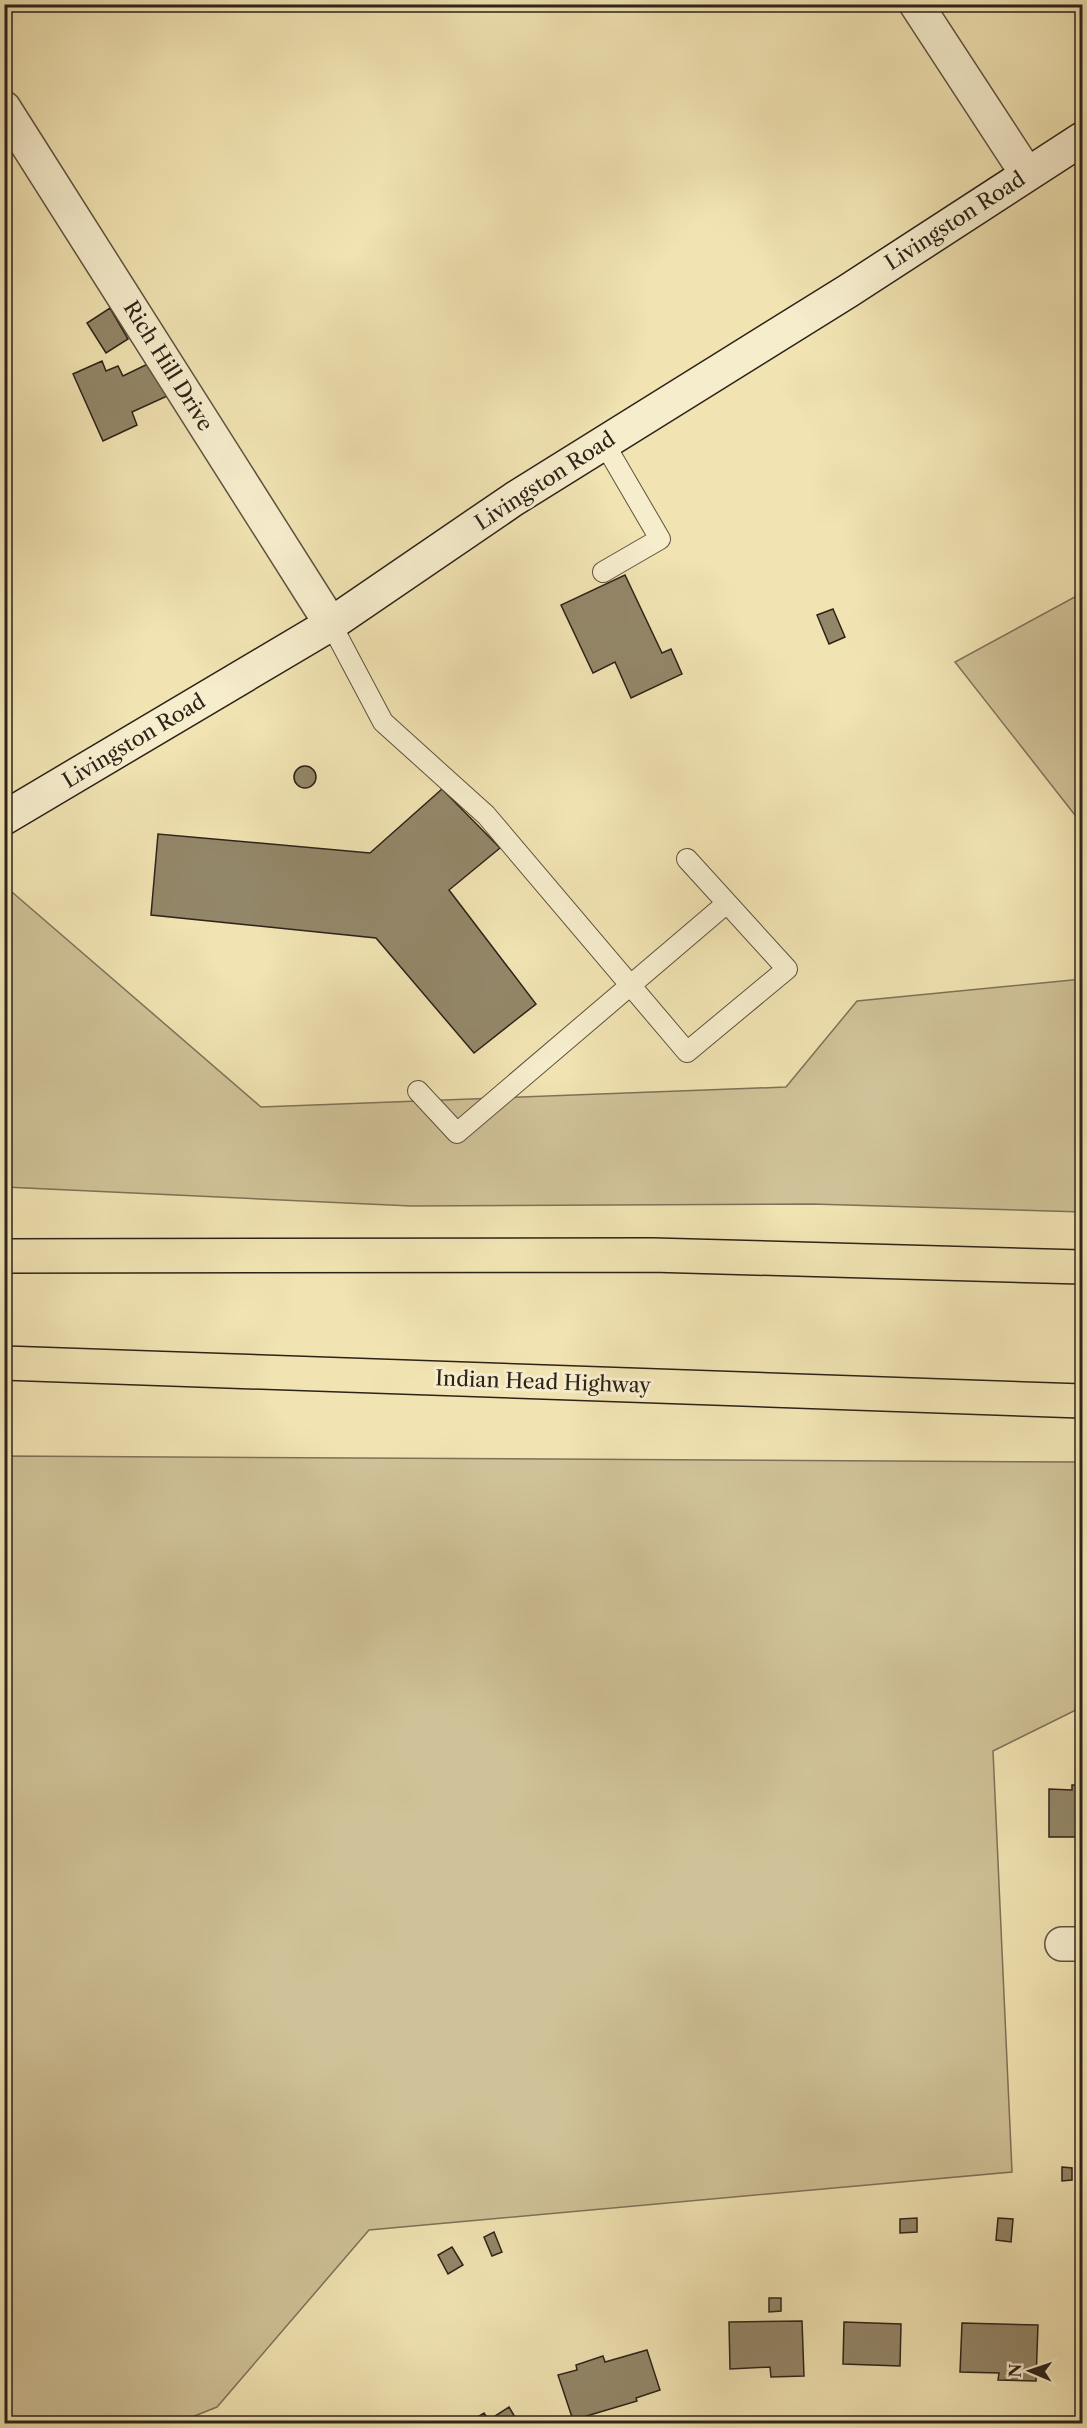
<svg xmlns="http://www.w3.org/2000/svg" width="1087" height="2428" viewBox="0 0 1087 2428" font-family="'Libre Caslon Text',serif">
	<rect width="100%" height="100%" fill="#f1e3b2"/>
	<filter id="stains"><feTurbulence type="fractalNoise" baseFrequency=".00333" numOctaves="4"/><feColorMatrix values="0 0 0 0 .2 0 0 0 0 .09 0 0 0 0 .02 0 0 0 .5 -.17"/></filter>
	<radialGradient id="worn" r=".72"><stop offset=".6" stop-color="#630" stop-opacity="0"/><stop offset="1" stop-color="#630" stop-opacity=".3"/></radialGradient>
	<path fill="#d0c298" stroke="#7e7258" stroke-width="1.5" d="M1082 593V824L955 662Z
		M5 886 261 1107 786 1087 857 1001 1082 979V1212L812 1204 411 1206 5 1187Z
		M4 1456 1082 1462V1707L993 1751 1012 2172 369 2230 217 2407 177 2423H5Z"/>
	<path fill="#938769" stroke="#2d2319" stroke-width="1.5" d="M110 308 128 339 106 353 87 323Z
		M158 359 174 393 132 412 137 425 103 441 73 374 102 361 106 371 118 366 123 376Z
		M625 575 662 653 671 649 682 674 631 698 615 662 593 673 561 605Z
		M833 609 845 637 829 644 817 615Z
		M294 777a11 11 0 1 1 22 0a11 11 0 1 1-22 0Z
		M442 789 500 848 449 890 536 1004 474 1053 376 938 151 915 158 834 370 853Z
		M1072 1785H1082V1837H1049V1789L1072 1790Z
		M1062 2167 1072 2168V2180L1062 2181Z
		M917 2218V2232L900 2233V2219Z
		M998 2218 1013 2219 1011 2242 996 2240Z
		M494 2232 502 2252 492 2256 484 2237Z
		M452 2247 463 2265 448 2274 438 2255Z
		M769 2298H781V2311L769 2312Z
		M802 2321 804 2376 771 2377 770 2367 730 2369 729 2322Z
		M844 2322 901 2324 900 2366 843 2364Z
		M962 2323 1038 2325 1036 2381 998 2380 999 2373 960 2372Z
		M647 2350 660 2390 636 2398 637 2401 573 2420 558 2375 577 2370 576 2365 603 2356 605 2362Z
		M509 2407 519 2424H466L484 2413 489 2420Z"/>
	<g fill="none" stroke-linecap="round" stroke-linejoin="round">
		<g stroke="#5e533f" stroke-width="22">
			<path id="lane" d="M603 572 660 539 604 443
				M331 624 383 722 486 815 687 1052 787 969 687 859
				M418 1091 457 1133 727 903"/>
		</g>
		<g stroke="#5e533f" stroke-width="36">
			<path id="street" d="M916 4 1027 174
				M4 108 331 624
				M1062 1944H1082"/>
		</g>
		<g stroke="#2d2319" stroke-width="36">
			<path id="secondary" d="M4 818 331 624 514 499 848 291 1082 139"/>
		</g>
		<g stroke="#2d2319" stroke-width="36">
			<path id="highway" d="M4 1256 652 1255 1082 1267
				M4 1363 1082 1401"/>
		</g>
		<use href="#lane" stroke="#f6edcd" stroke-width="20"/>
		<use href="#street" stroke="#f6edcd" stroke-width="33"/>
		<use href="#secondary" stroke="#f6edcd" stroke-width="33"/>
		<use href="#highway" stroke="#f1e3b2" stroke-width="33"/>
	</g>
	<g text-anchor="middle" stroke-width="6" stroke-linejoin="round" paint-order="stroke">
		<g font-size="21" fill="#2d2319" stroke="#f6edcd">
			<text transform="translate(955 221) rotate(-33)" y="7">Livingston Road</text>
			<text transform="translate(168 366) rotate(58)" y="7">Rich Hill Drive</text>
			<text transform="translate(545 481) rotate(-33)" y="7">Livingston Road</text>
			<text transform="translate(134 741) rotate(-31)" y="7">Livingston Road</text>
			<text transform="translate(543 1382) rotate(2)" y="7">Indian Head Highway</text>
		</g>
	</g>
	<rect width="1087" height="2428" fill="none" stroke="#f1e3b2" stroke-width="24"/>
	<rect x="6" y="6" width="1075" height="2416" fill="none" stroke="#2d2319" stroke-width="3"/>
	<rect x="12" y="12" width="1063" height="2404" fill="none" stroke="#2d2319" stroke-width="1.5"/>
	<g transform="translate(1030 2371) rotate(272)" stroke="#f6edcd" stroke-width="4.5" paint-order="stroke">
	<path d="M0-4.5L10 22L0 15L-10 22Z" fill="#2d2319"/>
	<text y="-9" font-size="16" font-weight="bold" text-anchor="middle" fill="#2d2319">N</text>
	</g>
	<rect width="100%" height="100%" filter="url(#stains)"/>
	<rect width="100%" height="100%" fill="url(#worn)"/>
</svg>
